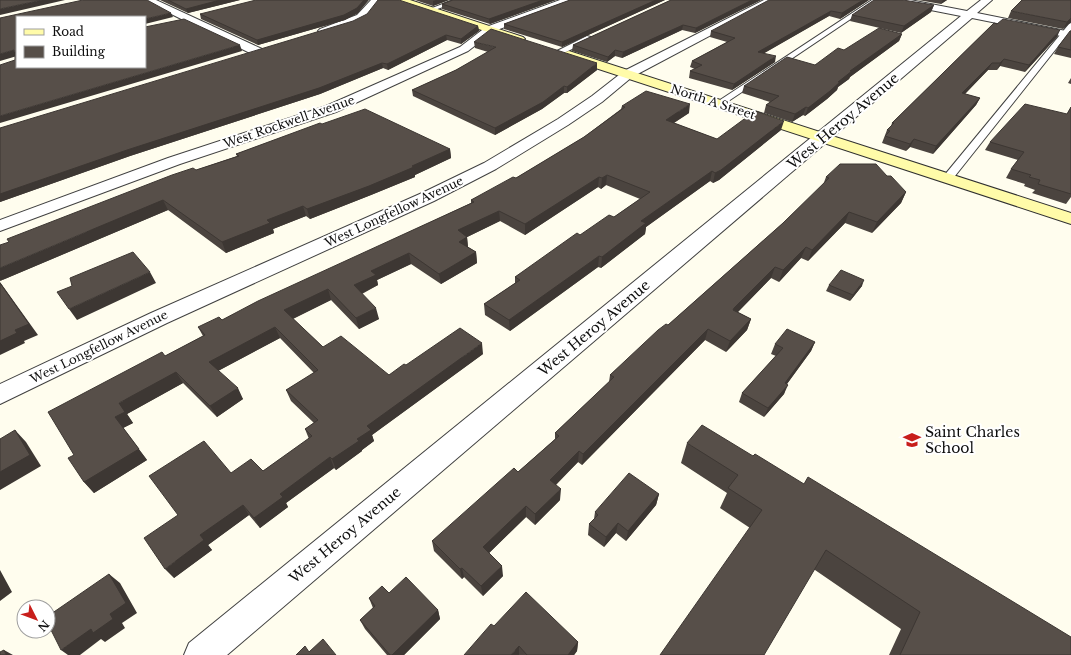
<svg xmlns="http://www.w3.org/2000/svg" width="1071" height="655" viewBox="0 0 1071 655" font-family="'Libre Baskerville',serif">
	<rect width="100%" height="100%" fill="#fffdee"/>
	<g fill="none" stroke-linecap="round" stroke-linejoin="round">
		<g stroke="#414141" stroke-width="2">
			<path id="lane" d="M453 0H462L432 11 427 10Z
				M872 0H879L721 106 718 107 714 104Z
				M1071 23V30L951 181H943L942 179 943 177 1069 24Z
				M587 36 594 38 562 54 555 52Z"/>
		</g>
		<g stroke="#414141" stroke-width="2">
			<path id="street" d="M143 0H156L262 49 264 52 258 56 254 55Z
				M371 0H381C368 21 347 29 324 34L318 31 320 29 357 15Z
				M560 0H574L573 2 494 31 468 51 336 112 180 164 0 231V220L168 158 326 106 460 47 486 27Z
				M764 0H777L632 77 602 102 568 125 496 169 434 201 167 323 0 404V384L151 313 422 193 484 163 558 119 592 96 624 71Z
				M890 0H910L967 11 981 0H992L977 13 1071 32V38L972 18 227 655H184L189 643 961 16 895 3Z"/>
		</g>
		<g stroke="#303030" stroke-width="2">
			<path id="secondary" d="M395 0H410L523 37 525 39 523 41H515L396 2Z
				M569 51 1071 213V224L565 58 563 55 565 52Z"/>
		</g>
		<use href="#lane" fill="#fff" fill-rule="evenodd"/>
		<use href="#street" fill="#fff" fill-rule="evenodd"/>
		<use href="#secondary" fill="#fffba9" fill-rule="evenodd"/>
	</g>
	<path fill="#4b443f" d="M160 0H240L188 13Z
		M415 0H449L433 6Z
		M453 0H556L490 24 442 9V4Z
		M570 0H665L562 47 504 29V24Z
		M671 0H761L695 33 682 30 622 58 615 56 607 62 572 51 573 45Z
		M869 0 840 19 829 16 764 53 775 62 732 90 689 78 690 71 695 69 690 67 692 61 727 42 710 37 711 31Z
		M918 0H947L941 4Z
		M934 5 931 12 901 33 850 21 852 15Z
		M1011 11 1071 22 1063 29 1008 18Z
		M358 13 345 20 258 45 201 19 200 14Z
		M994 23 1057 37 1025 72 1000 66 997 70H988L965 94 980 98 976 105 933 154 910 147 906 151 882 143 887 130 891 126 892 123Z
		M478 26 479 31 461 44 447 40 388 70 383 68 320 94 130 156 0 202V128Z
		M1071 31V58L1054 54 1058 47Z
		M902 34 899 41 850 77 849 79 838 87 837 90 827 99 805 116 803 115 792 122 764 113 766 105 770 102 742 93 744 86 815 65 844 50Z
		M474 42 597 70 567 93H564L542 109 495 135 413 96 412 90 456 70 488 52 475 48Z
		M1071 78V84L1068 83Z
		M622 106 689 113 674 123 717 139 781 130 719 180 713 183 710 181 646 227 645 234 601 268 598 267 510 331 485 315 484 304 515 283V277L580 235 614 217 640 199 606 185 601 189 598 187 525 235 500 221 467 237 468 247 476 252 477 263 441 284 411 264 377 280 378 285 362 294 379 319 359 329 331 300 293 319 323 347 389 375 406 365 483 354 372 435 374 441 362 450V451L336 470 334 468 286 503 288 507 260 528 249 515 208 545 212 550 174 578 178 515 231 473 263 471 309 439 305 429 314 423 291 401 286 390 314 373 280 338 218 371 243 399 217 417 183 383 127 414 133 423 123 428 147 460 94 493 84 482 74 455 165 356 203 336 198 327 222 320 471 203V200L516 178 584 137 621 109Z
		M1071 107V197L1066 204 1032 193 1035 190 1024 186 1025 184 1006 178 1011 169 1018 160 985 150 990 142 1067 114Z
		M322 124 450 149 451 158 415 175V177L371 195 310 219 306 216 273 229 274 233 226 253 168 210 0 281 196 170 237 156 236 154Z
		M887 176 906 192 901 203 872 233 845 223 808 261 801 258 779 282 771 278 738 312 751 319 747 330 726 352 705 340 582 465 578 462 556 485 560 500 535 525 526 517 489 553 503 576 483 596 464 577 462 579 434 551 432 541 518 472 555 439V433L609 382 610 375 668 325 783 223 823 185 826 177Z
		M829 285 862 286 850 301 826 291Z
		M815 342 811 351 787 384 784 394 764 417 739 402 742 393 776 356 771 354 775 344Z
		M687 443 1071 655H889L901 629 815 570 750 528 720 508 727 493 681 463Z
		M659 494 656 505 626 541 616 533 604 547 588 535 589 524 594 519 595 512Z
		M389 593 438 610 440 619 404 655H387L365 629 360 620 373 608 369 598Z
		M494 626 578 642 577 651 574 655H519Z"/>
	<path fill="#3d3733" d="M42 0H65L0 15V9Z
		M220 0H240L188 13 186 9Z
		M364 0H369L358 13 345 20 258 45 257 40Z
		M436 0H449L433 6V1Z
		M543 0H556L490 24 489 19Z
		M656 0H665L562 47V42Z
		M752 0H761L695 33 696 28Z
		M863 0H869L840 19 842 13Z
		M943 0H947L941 4Z
		M934 5 931 12 901 33 904 26Z
		M831 11 829 16 756 58 758 52Z
		M171 13 173 17 145 24V19Z
		M1071 18V22L1063 29 1067 22Z
		M683 25 682 30 622 58 623 52Z
		M478 26 479 31 461 44V39Z
		M1060 30 1057 37 1025 72 1029 65Z
		M902 34 899 41 850 77 849 79 838 87 837 90 827 99 805 116 808 108 850 71Z
		M446 35 447 40 388 70 387 64Z
		M240 45 242 51 0 123V116Z
		M14 50 17 56 0 61V54Z
		M615 50V56L607 62 608 57Z
		M776 56 775 62 732 90 734 84Z
		M1004 59 1000 66 997 70 1000 63Z
		M382 63 383 68 320 94 130 156 0 202V194L127 150Z
		M597 63V70L567 93V87Z
		M992 63 988 70 959 100 962 93Z
		M564 86V93L542 109 495 135V128Z
		M980 98 976 105 933 154 936 146Z
		M690 104 689 113 664 129 666 120Z
		M806 107 803 115 792 122 795 114Z
		M784 121 781 130 719 180 713 183 715 173Z
		M914 139 910 147 906 151 910 144Z
		M450 149 451 158 415 175V177L371 195 310 219 307 209 412 166Z
		M712 171 710 181 646 227 645 234 601 268 602 257 641 221Z
		M607 175 606 185 601 189 602 178Z
		M599 177 598 187 525 235V224Z
		M906 192 901 203 872 233 877 222Z
		M163 200 168 210 0 281V268Z
		M303 206 306 216 273 229 274 233 226 253 222 242 267 220Z
		M499 211 500 221 459 241 458 230Z
		M849 212 845 223 808 261 812 250Z
		M467 237 468 248 459 242Z
		M806 247 801 258 779 282 783 270Z
		M476 252 477 263 441 284 439 274Z
		M409 253 411 264 377 280 378 285 356 296 354 285 371 271Z
		M599 256 598 267 510 331 509 320Z
		M775 267 771 278 730 320 734 308Z
		M150 272 156 283 77 320 69 309Z
		M864 280 862 286 850 301 853 295Z
		M0 282 38 335 24 341 25 343 0 355Z
		M328 289 331 300 288 321 284 310Z
		M376 308 379 319 359 329 356 318Z
		M751 319 747 330 726 352 730 341Z
		M275 327 280 338 214 373 209 362Z
		M708 329 705 340 582 465 583 454Z
		M815 342 811 351 781 392 785 383Z
		M482 343 483 354 372 435 374 441 362 450V451L336 470 332 459 357 439 367 426Z
		M176 372 183 383 127 414 133 423 123 428 147 460 94 493 84 482 119 403Z
		M788 385 784 394 764 417 768 408Z
		M238 388 243 399 217 417 210 406Z
		M15 430 26 442 41 466 0 490V472Z
		M579 451 578 462 549 491 550 480Z
		M330 457 334 468 286 503 288 507 260 528 254 518 280 494Z
		M561 489 560 500 535 525V514Z
		M659 494 656 505 626 541 628 531Z
		M243 505 249 515 208 545 200 535Z
		M526 506V517L484 558 483 547Z
		M618 523 616 533 604 547 606 537Z
		M204 540 212 550 174 578 165 569Z
		M502 566 503 576 483 596 481 586Z
		M462 568 464 577 462 579 460 569Z
		M0 570 12 592 0 601Z
		M109 574 120 583 137 613 122 623 125 628 105 642 101 639 80 655H68L61 650 110 614Z
		M438 610 440 619 404 655H392Z
		M578 642 577 651 574 655H568Z
		M519 646V655H511Z
		M4 650 13 655H6Z"/>
	<path fill="#574f49" stroke="#3d3733" d="M0 0H42L0 9Z
		M83 0H147L171 13 145 19V17H17V67H145V27L184 19 240 45 0 116V65L15 60V52L14 50 0 54V18Z
		M168 0H220L186 9Z
		M256 0H364L357 8 344 15 257 40 200 14Z
		M378 0H399L478 26 461 39 446 35 387 64 382 63 319 88 127 150 0 194V128L353 21 367 14Z
		M453 0H543L489 19 442 4Z
		M570 0H656L562 42 504 24Z
		M671 0H752L696 28 683 25 623 52 615 50 608 57 573 45Z
		M769 0H863L842 13 831 11 758 52 776 56 734 84 690 71 702 65 692 61 735 38 711 31Z
		M874 0H903L934 5 904 26 852 15Z
		M1022 0H1071V18L1067 22 1011 11Z
		M1003 19 1060 30 1029 65 1004 59 1000 63H992L962 93 980 98 936 146 914 139 910 144 885 136 890 131 887 130 894 123H892L994 23 997 24Z
		M879 28 902 34 850 71H852L838 82H840L830 91 808 108 806 107 795 114 766 105 779 96 744 86 787 57 815 65 838 48 844 50Z
		M491 29 597 63 567 87 564 86 543 102 495 128 412 90 456 70 496 47 474 42Z
		M1070 31H1071V50L1058 47Z
		M646 91 690 104 666 120 717 139 755 111 784 121 721 170 715 173 712 171 641 221 646 223 602 257 599 256 509 320 484 304 520 280 515 277 577 233 580 235 609 215 614 217 650 192 607 175 602 178 599 177 525 224 499 211 458 230 467 237 459 242 476 252 439 274 409 253 371 271 376 275 354 285 376 308 356 318 328 289 284 310 323 347 341 336 389 375 404 364 406 365 460 328 482 343 367 426 371 430 357 439 359 441 332 459 330 457 280 494 283 497 254 518 243 505 200 535 204 540 165 569 144 538 178 515 149 476 204 441 231 473 251 459 263 471 312 436 305 429 318 420 286 390 318 370 275 327 209 362 238 388 210 406 176 372 119 403 125 412 115 417 139 449 84 482 68 458 74 455 48 412 162 352 165 356 205 335 198 327 219 317 222 320 258 301 474 202 471 200 513 177 516 178 584 137 625 107 622 106Z
		M1025 104 1067 114 1071 107V194L1038 184 1040 180 1029 177 1031 175 1011 169 1024 152 990 142Z
		M365 109 450 149 412 166 414 167 369 186 307 209 303 206 267 220 270 223 222 242 163 200 0 268V245L9 242 7 239 172 175 193 168 196 170 239 156 236 154 320 123 322 124Z
		M840 164H876L887 176H891L906 192 877 222 849 212 812 250 806 247 783 270 775 267 734 308 733 310 751 319 730 341 708 329 583 454 579 451 550 480 561 489 535 514 526 506 483 547 502 566 481 586 462 568 460 569 432 541 514 468 518 472 559 436 555 433 614 377 610 375 658 330 666 324 668 325 783 223 829 178 826 177Z
		M133 252 150 272 69 309 57 292 72 286 70 278Z
		M841 270 864 280 853 295 829 285Z
		M0 283 29 324 15 330 17 333 0 341Z
		M787 329 815 342 785 383 788 385 768 408 742 393 783 348 775 344Z
		M702 425 753 456 755 454 804 484 808 477 1071 637V655H900L920 612 826 550 764 655H660L762 510 728 488 738 475 687 443Z
		M15 430 30 455 0 472V439Z
		M629 473 659 494 628 531 618 523 606 537 589 524 598 515 595 512Z
		M109 574 126 603 110 614 113 619 93 633 91 629 61 650 48 624V616Z
		M406 577 438 610 392 655H390L360 620 375 606 369 598 382 586 389 593Z
		M526 592 578 642 568 655H527L519 646 511 655H464L491 624 494 626Z
		M323 639 336 655H296L305 646 309 652Z
		M4 650 6 655H0V652Z"/>
	<defs>
		<g id="school-bare" transform="scale(1.38)"><path d="M0-5L7-2L0 1L-7-2ZM-4 1L0 2.5L4 1V4Q0 6-4 4Z" fill="#c81e1b" stroke="#fff" stroke-width="2.5" paint-order="stroke"/></g>
	</defs>
	<g fill-rule="evenodd">
		<use href="#school-bare" x="912" y="440"/>
	</g>
	<g text-anchor="middle" stroke-width="4" stroke-linejoin="round" paint-order="stroke">
		<g font-size="12" fill="#0e0e0e" stroke="#fff">
			<text transform="translate(713 102) rotate(18)" y="4">North A Street</text>
			<text transform="translate(289 122) rotate(-19)" y="4">West Rockwell Avenue</text>
			<text transform="translate(394 212) rotate(-25)" y="4">West Longfellow Avenue</text>
			<text transform="translate(99 347) rotate(-26)" y="4">West Longfellow Avenue</text>
		</g>
		<g font-size="14" fill="#0e0e0e" stroke="#fff">
			<text transform="translate(843 121) rotate(-40)" y="5">West Heroy Avenue</text>
			<text transform="translate(594 328) rotate(-40)" y="5">West Heroy Avenue</text>
			<text transform="translate(345 535) rotate(-40)" y="5">West Heroy Avenue</text>
		</g>
		<g font-size="14" fill="#0e0e0e" stroke="#fff" text-anchor="start">
			<text x="925" y="437">Saint Charles<tspan x="925" dy="16">School</tspan></text>
		</g>
	</g>
	<rect x="16" y="16" width="130" height="52" fill="#ffffff" stroke="#9f9f9f"/>
	<rect x="24" y="29" width="20" height="6" fill="#fffba9" stroke="#9f9f9f"/>
	<text x="52" y="36" font-size="12" fill="#0e0e0e">Road</text>
	<rect x="24" y="46" width="20" height="12" fill="#574f49" stroke="#9f9f9f"/>
	<text x="52" y="56" font-size="12" fill="#0e0e0e">Building</text>
	<g transform="translate(36 619) rotate(132)"><circle r="19" fill="#ffffff" stroke="#9f9f9f"/>
	<path d="M0-3L7 15L0 10L-7 15Z" fill="#c81e1b"/>
	<text y="-6" font-size="11" font-weight="bold" text-anchor="middle" fill="#0e0e0e">N</text>
	</g>
</svg>
